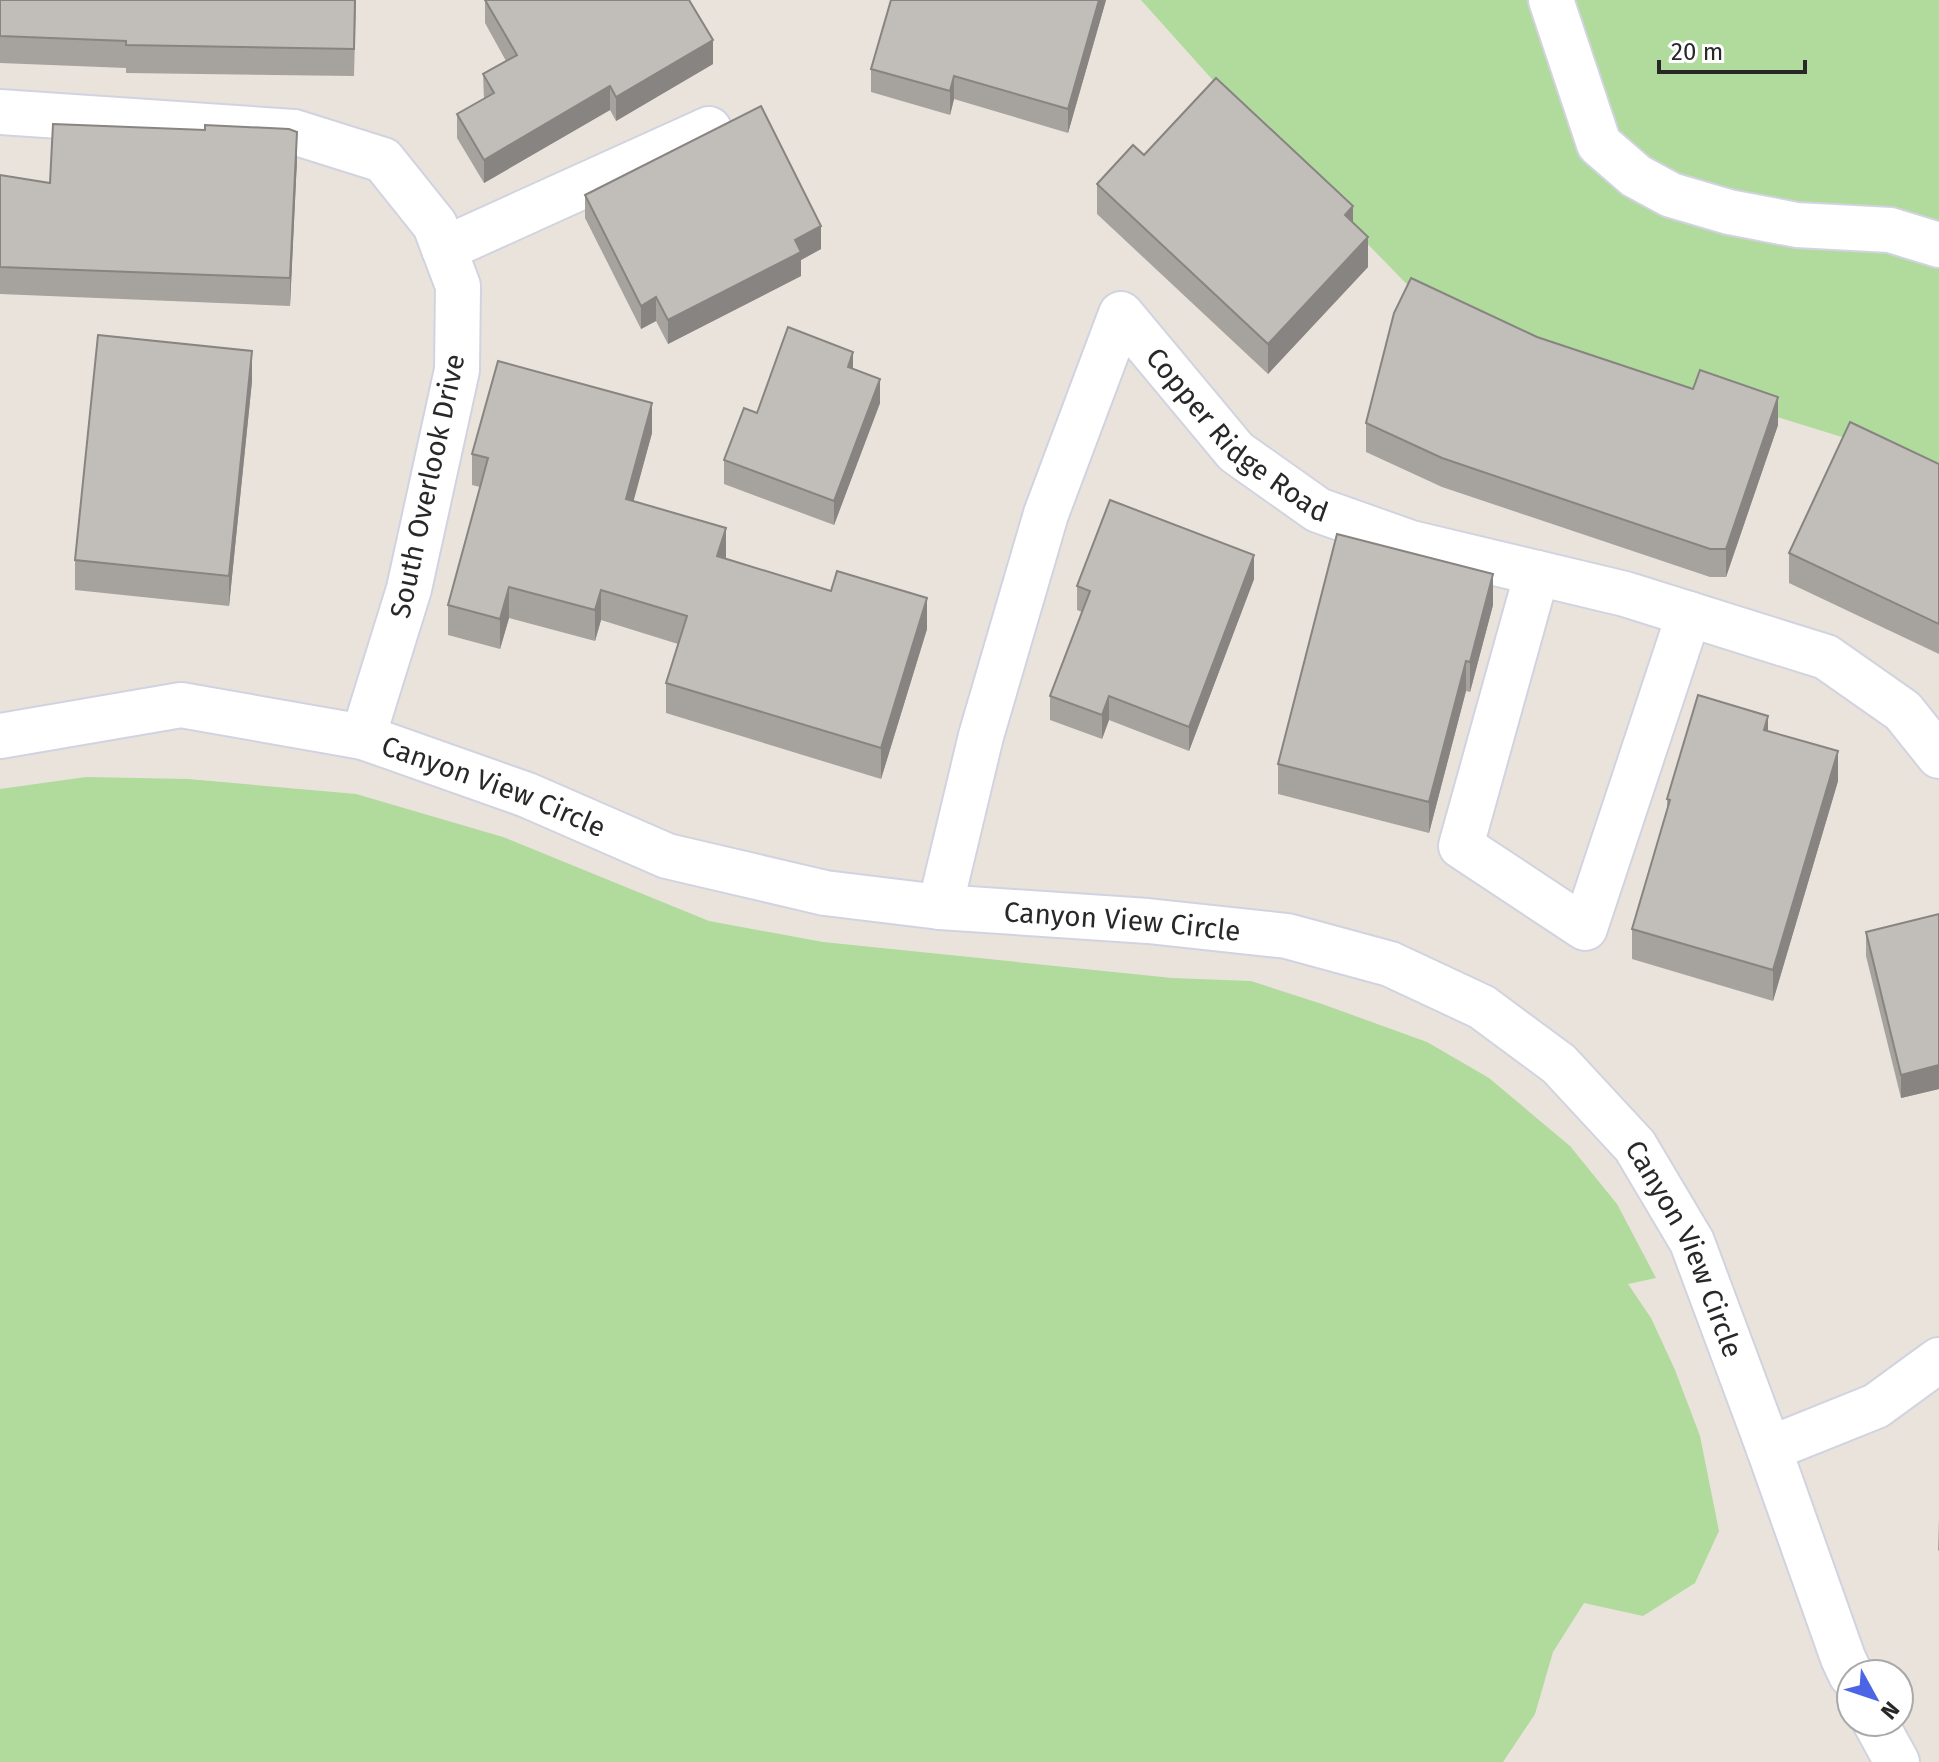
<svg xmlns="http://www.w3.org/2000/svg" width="1939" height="1762" viewBox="0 0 1939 1762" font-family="'Fira Sans',sans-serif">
	<rect width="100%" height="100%" fill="#e9e3db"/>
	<path fill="#b1da9d" d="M1141 0H1939V467L1433 311 1270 144Z
		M86 777 188 779 356 794 503 837 709 921 823 942 1172 978 1251 981 1322 1004 1427 1042 1489 1078 1570 1146 1617 1204 1656 1278 1628 1284 1651 1318 1675 1370 1700 1436 1719 1531 1695 1583 1643 1616 1584 1603 1553 1652 1535 1714 1503 1762H0V789Z"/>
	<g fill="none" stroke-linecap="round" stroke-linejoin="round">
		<g stroke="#d1d3e0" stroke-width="48">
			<g id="minor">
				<path d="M1551 0 1599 144 1636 176 1671 195 1729 212 1797 225 1890 230 1939 245"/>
				<path d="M0 112 294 132 383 160 435 225 458 286 457 370 409 589 363 737"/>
				<path d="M444 249 709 129"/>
				<path d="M1537 573 1461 846 1585 928 1689 614"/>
				<path id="s1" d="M0 736 181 705 363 737 527 795 667 856 825 893 940 907 1148 921 1287 936 1390 964 1482 1007 1559 1064 1635 1146 1692 1242 1769 1449 1843 1658 1851 1675"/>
				<path id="s2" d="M940 907 981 736 1046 514 1121 314 1236 452 1318 510 1411 543 1625 594 1826 657 1903 711 1939 756"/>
				<path d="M1769 1449 1876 1406 1939 1360"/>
				<path d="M1875 1722 1897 1762"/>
			</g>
		</g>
		<use href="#minor" stroke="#fff" stroke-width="44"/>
	</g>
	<path fill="#a6a39e" d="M0 0H356L354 76 126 73V68L0 63Z
		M485 0 713 64 616 121 610 110 484 183 457 138V114L484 99 483 74 506 61 485 23Z
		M1106 0 1068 133 954 99 950 115 871 92V69Z
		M1144 155 1353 223 1368 267 1268 374 1097 214V184Z
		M297 159 290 306 0 294V175L50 183Z
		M585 195 821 249 801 260V276L668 344 656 321 641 329 585 218Z
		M1537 337 1778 425 1726 577H1710L1442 487 1366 452V423Z
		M853 369 880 403 834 525 724 484V460L757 413Z
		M252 381 229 606 75 590V560Z
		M652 433 633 501 726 559 927 629 881 779 666 713V683L678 644 601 620 595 641 509 618 500 649 448 635V605L480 487 472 485V454Z
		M1939 464V654L1789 583V553Z
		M1254 579 1189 751 1109 720 1102 739 1050 720V696L1082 612 1077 610V586Z
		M1493 605 1470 692 1466 691 1429 833 1278 794V764Z
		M1768 731 1838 781 1773 1001 1632 959V929L1667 811V799Z
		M1939 914V1089L1901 1098 1866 956V932Z
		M1939 1518V1551L1938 1550Z"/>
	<path fill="#878481" d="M1099 0H1106L1068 133V109Z
		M713 40V64L616 121V97Z
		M954 76V99L950 115V91Z
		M610 86V110L484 183V160Z
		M297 132V159L290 306V278Z
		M1353 206V237L1345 215Z
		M821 226V249L801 260V276L668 344V320L795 240Z
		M1368 237V267L1268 374V344Z
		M656 297V321L641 329V306Z
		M252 351V381L229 606V576Z
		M853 352V376L848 367Z
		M880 379V403L834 525V501Z
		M1778 397V425L1726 577V549Z
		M652 403V433L626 529V499Z
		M726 528V558L717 556Z
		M1254 555V579L1189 751V727Z
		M1493 574V605L1470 692V662Z
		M509 587V618L500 649V619Z
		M601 590V620L595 641V610Z
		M927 598V629L881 779V748Z
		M1466 661V691L1429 833V802Z
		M1109 696V720L1102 739V715Z
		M1768 716V746L1764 730Z
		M1838 751V781L1773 1001V970Z
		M1939 1065V1089L1901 1098V1075Z"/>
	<path fill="#c1bdb8" stroke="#878481" stroke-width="2" d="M0 0H355L354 49 126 45V41L0 36Z
		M485 0H689L713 40 616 97 610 86 484 160 457 114 494 93 483 74 517 55Z
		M891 0H1099L1068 109 954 76 950 91 871 69Z
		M1216 78 1353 206 1345 215 1368 237 1268 344 1097 184 1133 145 1144 155Z
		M761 106 821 226 795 240 801 252 668 320 656 297 641 306 585 195Z
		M53 124 205 130V125L289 129 297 132 290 278 0 267V175L50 183Z
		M1411 278 1537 337 1693 389 1700 370 1778 397 1726 549H1710L1442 458 1366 423 1394 313Z
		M788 327 853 352 848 367 880 379 834 501 724 460 744 408 757 413Z
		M98 335 252 351 229 576 75 560Z
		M498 361 652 403 626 499 726 528 717 556 831 591 837 571 927 598 881 748 666 683 687 616 601 590 595 610 509 587 500 619 448 605 488 458 472 454Z
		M1850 422 1939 464V624L1789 553Z
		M1110 500 1254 555 1189 727 1109 696 1102 715 1050 696 1090 591 1077 586Z
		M1337 534 1493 574 1470 662 1466 661 1429 802 1278 764Z
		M1698 695 1768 716 1764 730 1838 751 1773 970 1632 929 1670 800 1667 799Z
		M1939 914V1065L1901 1075 1866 932Z"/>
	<g text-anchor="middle" stroke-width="7" stroke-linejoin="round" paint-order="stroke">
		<g font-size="28" fill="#282828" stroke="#fff">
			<text dy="10" stroke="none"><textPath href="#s2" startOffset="790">Copper Ridge Road</textPath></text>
			<text transform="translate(427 486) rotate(-78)" y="10">South Overlook Drive</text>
			<text dy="10" stroke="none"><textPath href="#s1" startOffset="508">Canyon View Circle</textPath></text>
			<text dy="10" stroke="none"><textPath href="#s1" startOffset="1156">Canyon View Circle</textPath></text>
			<text dy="10" stroke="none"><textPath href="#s1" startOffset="1852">Canyon View Circle</textPath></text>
		</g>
	</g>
	<g transform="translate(1875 1698) rotate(130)"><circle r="38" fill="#ffffff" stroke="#a9a9a9" stroke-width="2"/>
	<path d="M0-6L14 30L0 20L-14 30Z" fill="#4b65e6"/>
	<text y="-12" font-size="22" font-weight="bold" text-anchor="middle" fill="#282828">N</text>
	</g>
	<path d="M1659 60v12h146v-12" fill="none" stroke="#282828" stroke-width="4"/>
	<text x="1671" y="60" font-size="24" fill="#282828" stroke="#ffffff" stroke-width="6" paint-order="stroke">20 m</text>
</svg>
